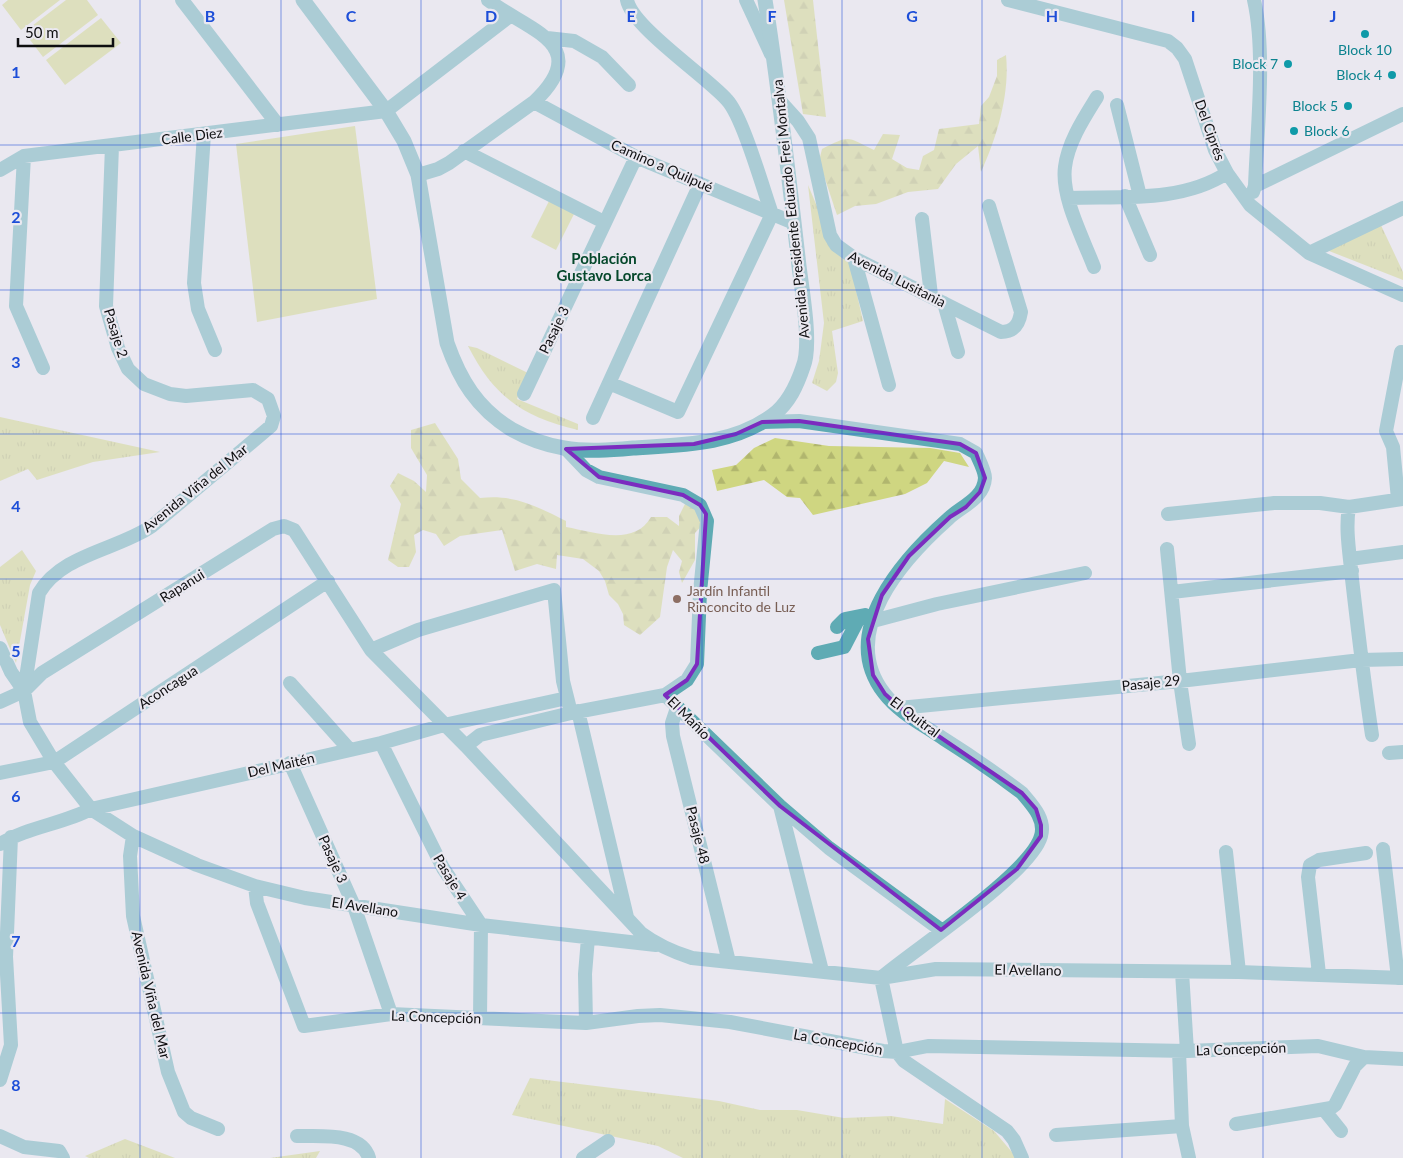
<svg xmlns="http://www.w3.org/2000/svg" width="1403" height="1158" viewBox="0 0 1403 1158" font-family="Lato,sans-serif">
	<defs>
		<pattern id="grass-tufts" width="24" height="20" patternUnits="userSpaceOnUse" patternTransform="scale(1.25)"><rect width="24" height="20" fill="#cfd681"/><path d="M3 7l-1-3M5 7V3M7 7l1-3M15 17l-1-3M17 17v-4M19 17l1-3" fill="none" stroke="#b1b66e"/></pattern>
		<pattern id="forest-firs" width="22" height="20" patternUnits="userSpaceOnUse" patternTransform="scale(1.25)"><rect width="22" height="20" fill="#cfd681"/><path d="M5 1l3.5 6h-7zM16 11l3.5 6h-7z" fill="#b1b66e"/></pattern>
	</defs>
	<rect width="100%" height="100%" fill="#eae8f0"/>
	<path fill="url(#grass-tufts)" d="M808 185 830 237 848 255 863 321 832 331 838 373 836 382 827 391 812 383 819 361 824 323Z
		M1379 221 1403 272V280L1324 249Z
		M468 346 477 348 528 373 517 399 578 424V430C523 417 494 397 468 346Z
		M0 417 160 452 93 462 37 480 28 469 0 481Z
		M22 550 36 571 30 585 16 663 0 625V567Z
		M530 1078 719 1101 760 1110H797L844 1118 891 1116 943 1124 945 1099 994 1131 1017 1158H683L658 1146 512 1115Z
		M125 1139 175 1158H89L85 1156Z
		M320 1151 316 1158H270Z"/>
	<path fill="url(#forest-firs)" d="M784 0H813L826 117 803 114Z
		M1006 55C1010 94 997 137 981 172L978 146 956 164 938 189 908 192 876 204 855 206 837 215 819 161 822 149C851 134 847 137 874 150L883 134 900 135 892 159 907 168 919 170 923 156 934 150 939 129 979 124 981 106 989 97 997 76V60Z
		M435 423 458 459 461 479 480 498C514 494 536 506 566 521V527C594 532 634 547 651 517H667L679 526V516L690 494 703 524 695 533V560L682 583 679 572 682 561 673 550 667 567 660 617 640 635 624 625 623 614 618 604 609 595 605 581 599 571 583 559 557 555 556 569 537 564 515 571 502 530 460 536 444 546 436 534 423 530 414 535 416 552 409 567H398L388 560 401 504 390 486 398 473 414 481 426 492 427 475 411 448V430Z
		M775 438 829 446 930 448 960 453 969 467 944 461 927 483 905 494 813 515 800 498 787 497 764 480 717 491 712 470 736 465 754 448Z"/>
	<path fill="#cfd681" d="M8 0H60L21 30 2 5Z
		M66 0H87L98 15 43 57 24 32Z
		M101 18 121 43 65 85 46 60Z
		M355 126 377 299 257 322 236 144Z
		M551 197 576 210 556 250 531 237Z"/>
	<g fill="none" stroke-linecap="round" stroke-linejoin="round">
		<path stroke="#5fabb4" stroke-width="14" d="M182 0 278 125
			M488 0C528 31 595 44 534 102L636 157 794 223
			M746 0 771 54
			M1008 0 1168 41 1177 48 1185 59 1215 150 1227 173 1250 205 1309 253 1403 295
			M1254 0C1266 53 1257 130 1255 186
			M547 38 574 41 602 57 629 85
			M779 100 798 121 809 138 830 235 836 245 854 258 1001 332C1014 332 1019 325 1021 312L989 206
			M1117 105 1140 196
			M204 134 194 283 198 309 215 350
			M112 146 106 306 118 348 128 369 144 384 170 394 186 396 253 390 268 399 274 416 271 426 152 526C117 550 62 554 39 593L24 691 30 722 54 762 91 809 133 836 197 865 255 886 305 898 481 925 656 945
			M464 151 604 222
			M24 156 16 306 43 368
			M0 170 24 156 386 111 510 16
			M418 175 438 169 449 163 534 102
			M1253 192 1255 186 1403 114
			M1125 196 1150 255
			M1068 198C1120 196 1181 203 1227 173
			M922 219 931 295
			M1309 253 1403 208
			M854 258 889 385
			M1094 267C1083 238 1061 197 1065 167 1068 142 1084 118 1097 97
			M944 303 958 352
			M609 383 678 412 772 214C763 189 743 117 727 100 707 77 632 27 627 0
			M524 394 636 157
			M593 418 700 184
			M762 422 799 421 960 444 976 453C979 460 985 471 985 478 984 499 960 507 948 519 903 559 837 632 884 693 899 713 924 725 944 739 971 756 997 774 1022 793 1032 805 1046 819 1041 836 1031 873 915 949 882 977
			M1398 499 1393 447 1386 431 1401 352
			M1349 507C1345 530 1350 555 1352 579 1358 631 1364 683 1372 735
			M1168 514 1274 503H1320L1349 507 1403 499
			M1167 549 1180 681 1189 744
			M1350 559 1403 552
			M1172 592 1352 571
			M873 621 937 604 1085 573
			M837 627 845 619 865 615
			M0 648 11 672 24 691
			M371 650 418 630 554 590 563 681 569 705
			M818 653 844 647 859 618
			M290 683 349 749
			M665 695 780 806 829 848 941 930
			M0 702 24 691 42 673 273 529 284 526 294 530 371 650 466 746 641 933C657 945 673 952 692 958L881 978 936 969 1239 972 1403 978
			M677 708 672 723 673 736 729 962
			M899 708 1180 681 1361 660 1403 659
			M578 711 627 917
			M381 743 443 868 481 925 480 1018
			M466 746 480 735 571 713 665 695 687 680 697 664 700 592 707 521 700 505 683 495 599 477 586 470 566 449
			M1389 753 1403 752
			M290 763 354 906 391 1014
			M0 773 54 762 328 581
			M780 806 822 971
			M133 836 130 856 133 916 168 1072 184 1112 191 1118 218 1129
			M0 844C28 827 62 824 91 809L381 743 444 725 567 698
			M1383 849 1398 978
			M1226 852 1239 972
			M255 886 257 903 304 1026 391 1014 586 1023 638 1016 660 1015 730 1022 883 1051 897 1052 928 1046 1187 1051 1318 1046 1364 1057 1403 1059
			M1182 972 1187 1051
			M1319 974 1308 877 1310 865 1319 860 1366 853
			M881 978 897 1052 904 1061 1007 1131 1014 1140 1022 1158
			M586 1023 585 974 588 938
			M1179 1051 1182 1126 1189 1158
			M0 1080 11 1045 6 957 11 837
			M1325 1111 1341 1131
			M1236 1124 1331 1108 1335 1105 1355 1066 1364 1057
			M1056 1135 1182 1126
			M0 1136 24 1147 59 1151 63 1158
			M297 1136C318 1137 361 1131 369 1158
			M583 1158 608 1141"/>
		<path stroke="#5fabb4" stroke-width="15" d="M303 0 386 111 404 141 418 175 447 343C460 380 477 408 511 429 527 438 546 445 564 448 587 452 611 450 633 448 681 445 733 445 773 415 789 403 797 385 803 367 812 346 802 291 799 266 789 177 779 88 765 0"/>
	</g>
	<path d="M0 0H1403V1158H0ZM799 421 960 444 976 453 985 478 980 492 966 507 950 517 909 556 882 595 868 639 873 675 885 694 912 718 1022 793 1036 809 1041 825V836L1017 869 941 930 780 806 665 695 687 680 697 664 706 514 700 505 683 495 599 477 566 449 694 444 736 434 762 422Z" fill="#eae8f0" fill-opacity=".55" fill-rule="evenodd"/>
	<path fill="none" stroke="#7b2cbf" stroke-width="4" stroke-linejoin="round" d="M799 421 960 444 976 453 985 478 980 492 966 507 950 517 909 556 882 595 868 639 873 675 885 694 912 718 1022 793 1036 809 1041 825V836L1017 869 941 930 780 806 665 695 687 680 697 664 706 514 700 505 683 495 599 477 566 449 694 444 736 434 762 422Z"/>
	<path fill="none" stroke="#1d4ed8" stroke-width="1" stroke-opacity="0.55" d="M140 0V1158M281 0V1158M421 0V1158M561 0V1158M702 0V1158M842 0V1158M982 0V1158M1122 0V1158M1263 0V1158M0 145H1403M0 290H1403M0 434H1403M0 579H1403M0 724H1403M0 868H1403M0 1013H1403"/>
	<g fill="#0f9aa8" stroke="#eae8f0" stroke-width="2">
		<circle cx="1365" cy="34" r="5"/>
		<circle cx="1288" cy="64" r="5"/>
		<circle cx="1392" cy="75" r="5"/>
		<circle cx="1348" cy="106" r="5"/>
		<circle cx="1294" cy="131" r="5"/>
	</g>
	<circle fill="#8d6e63" stroke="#eae8f0" stroke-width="2" cx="677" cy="599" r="5"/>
	<g text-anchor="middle" stroke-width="4.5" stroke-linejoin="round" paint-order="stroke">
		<g font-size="14" fill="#0d838f" stroke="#eae8f0" text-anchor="end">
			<text x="1365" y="55" text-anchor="middle">Block 10</text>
			<text x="1278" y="69">Block 7</text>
			<text x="1382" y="80">Block 4</text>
			<text x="1338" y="111">Block 5</text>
			<text x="1304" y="136" text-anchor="start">Block 6</text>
		</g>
		<g font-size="14" fill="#0e0e10" stroke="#eae8f0">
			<text transform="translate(1210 130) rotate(70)" y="5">Del Ciprés</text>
			<text transform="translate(192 136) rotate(-7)" y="5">Calle Diez</text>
			<text transform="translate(662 166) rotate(24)" y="5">Camino a Quilpué</text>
			<text transform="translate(791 209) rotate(-96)" y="5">Avenida Presidente Eduardo Frei Montalva</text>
			<text transform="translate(897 279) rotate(27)" y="5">Avenida Lusitania</text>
			<text transform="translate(554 330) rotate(-64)" y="5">Pasaje 3</text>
			<text transform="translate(116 333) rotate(73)" y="5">Pasaje 2</text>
			<text transform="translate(195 488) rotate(-39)" y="5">Avenida Viña del Mar</text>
			<text transform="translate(182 586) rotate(-32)" y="5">Rapanui</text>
			<text transform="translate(1151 683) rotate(-6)" y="5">Pasaje 29</text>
			<text transform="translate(168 687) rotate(-33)" y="5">Aconcagua</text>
			<text transform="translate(915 717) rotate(37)" y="5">El Quitral</text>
			<text transform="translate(689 718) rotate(45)" y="5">El Mañío</text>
			<text transform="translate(281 765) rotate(-13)" y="5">Del Maitén</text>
			<text transform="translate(698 835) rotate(76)" y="5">Pasaje 48</text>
			<text transform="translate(333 859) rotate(66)" y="5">Pasaje 3</text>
			<text transform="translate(450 877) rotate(59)" y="5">Pasaje 4</text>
			<text transform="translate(365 907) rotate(9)" y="5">El Avellano</text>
			<text transform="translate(1028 970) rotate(1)" y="5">El Avellano</text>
			<text transform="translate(151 995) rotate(77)" y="5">Avenida Viña del Mar</text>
			<text transform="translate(436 1017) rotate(2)" y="5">La Concepción</text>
			<text transform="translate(838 1042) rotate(10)" y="5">La Concepción</text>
			<text transform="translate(1241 1049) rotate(-2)" y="5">La Concepción</text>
		</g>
		<g font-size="14" fill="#785e54" stroke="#eae8f0" text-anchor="start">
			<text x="687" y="596">Jardín Infantil<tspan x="687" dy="16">Rinconcito de Luz</tspan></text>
		</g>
		<g font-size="15" font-weight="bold" fill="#05482b" stroke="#eae8f0">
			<text x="604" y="264">Población<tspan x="604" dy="17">Gustavo Lorca</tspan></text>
		</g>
	</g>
	<g font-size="16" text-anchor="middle" font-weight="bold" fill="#1d4ed8" stroke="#eae8f0" stroke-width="4.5" stroke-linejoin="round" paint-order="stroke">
		<text x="210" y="22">B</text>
		<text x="351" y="22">C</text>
		<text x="491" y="22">D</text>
		<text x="631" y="22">E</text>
		<text x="772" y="22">F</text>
		<text x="912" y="22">G</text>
		<text x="1052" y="22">H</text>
		<text x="1193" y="22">I</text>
		<text x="1333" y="22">J</text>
		<text x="16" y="78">1</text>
		<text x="16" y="223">2</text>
		<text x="16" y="368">3</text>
		<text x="16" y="512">4</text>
		<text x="16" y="657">5</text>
		<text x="16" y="802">6</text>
		<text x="16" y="947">7</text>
		<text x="16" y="1091">8</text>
	</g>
	<path d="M18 38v8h95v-8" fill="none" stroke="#0e0e10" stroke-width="2.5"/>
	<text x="25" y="38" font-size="15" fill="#0e0e10" stroke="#eae8f0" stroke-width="4" paint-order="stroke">50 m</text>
</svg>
